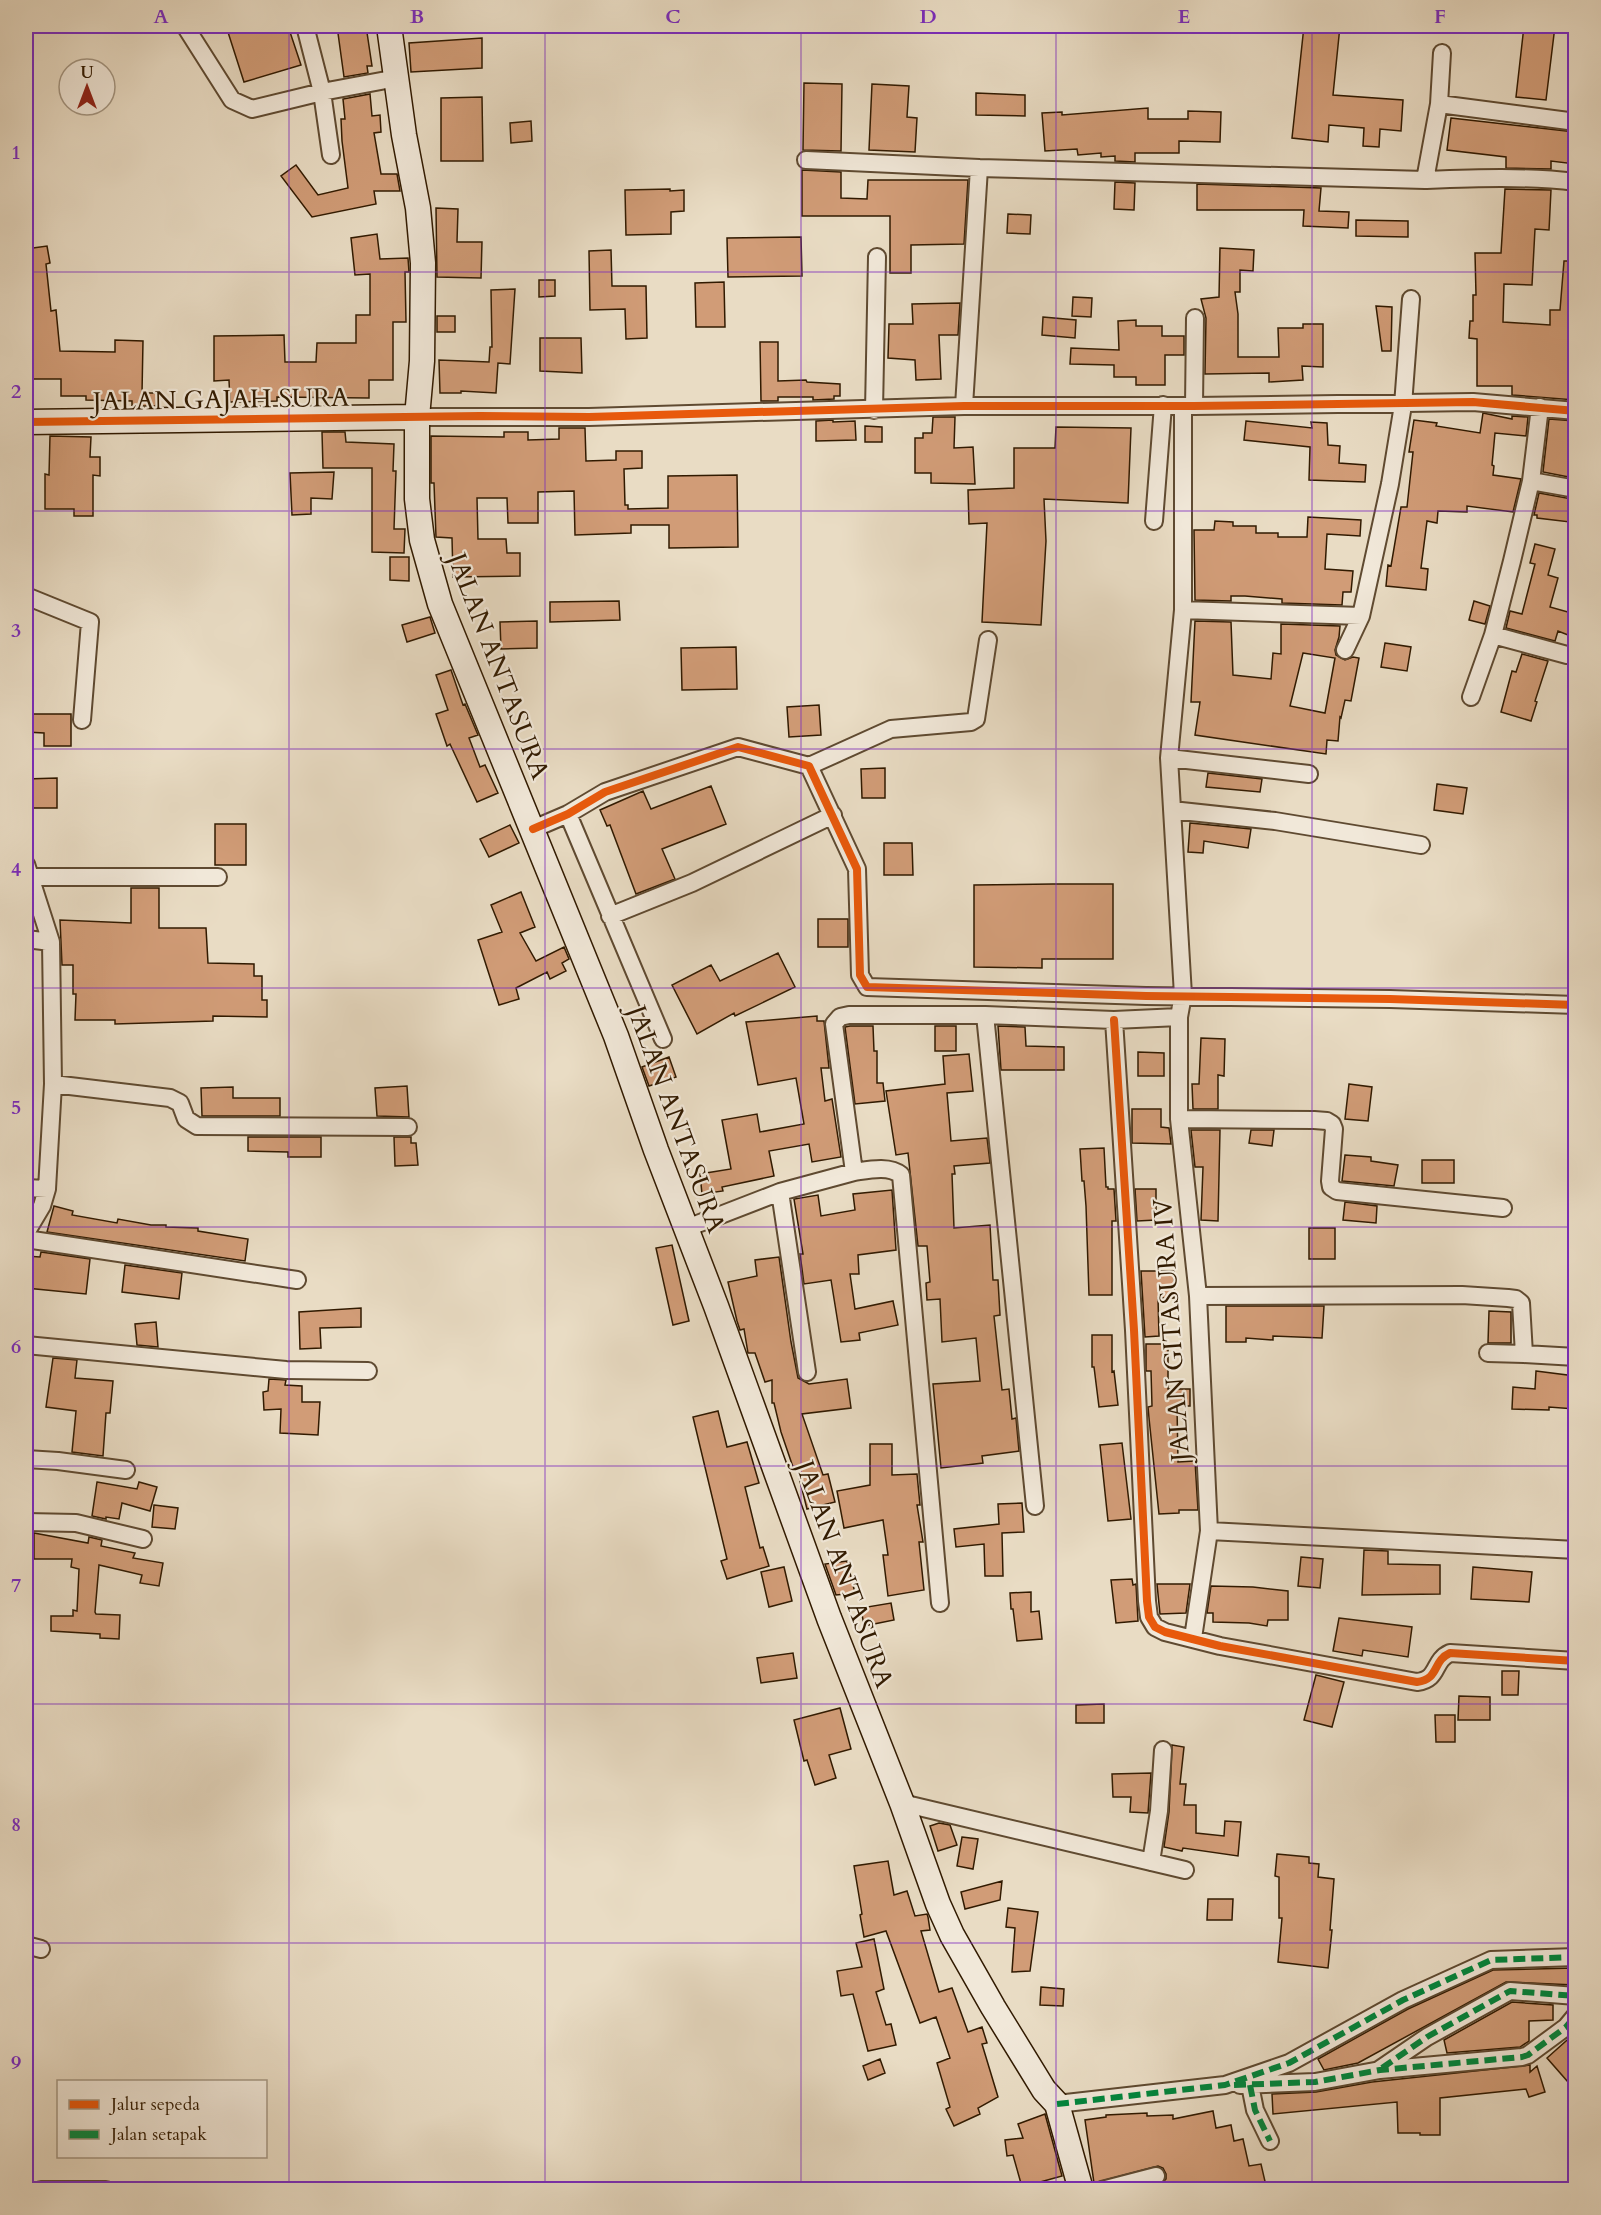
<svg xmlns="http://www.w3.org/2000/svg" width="1601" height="2215" viewBox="0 0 1601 2215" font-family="Cardo,serif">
	<rect width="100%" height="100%" fill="#e9dcc4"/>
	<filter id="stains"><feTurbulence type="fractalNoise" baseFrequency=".00333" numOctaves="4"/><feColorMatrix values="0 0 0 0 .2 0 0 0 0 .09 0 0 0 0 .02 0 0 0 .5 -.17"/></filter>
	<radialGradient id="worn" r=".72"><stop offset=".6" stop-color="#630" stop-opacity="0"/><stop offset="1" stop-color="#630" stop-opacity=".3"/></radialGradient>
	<path fill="#d19c77" stroke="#311a00" stroke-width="1.5" fill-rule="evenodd" d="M226 26H288L301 65 244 82Z
		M337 26H366L372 66H367L368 73 344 77Z
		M1304 26H1340L1333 95 1403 100 1401 131 1380 129 1379 147 1363 146 1364 128 1329 125 1328 142 1292 138Z
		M1524 26H1555L1546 100 1516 97Z
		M482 38V68L411 72 409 43Z
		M804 83 842 84 841 151 803 150Z
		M872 84 909 86 907 117 917 118 915 152 869 150Z
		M976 93 1025 95V116L976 115Z
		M370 94 372 116 380 115 381 132 374 133 381 174H397L400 191H374L376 204 312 217 281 176 296 165 318 195 348 188 342 141 341 119H345L343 99Z
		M482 97 483 161H441V98Z
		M1148 108V119H1188V111L1221 112 1220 142 1179 141V153H1135V162L1115 161V156L1101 157V153L1078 155 1077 149 1045 151 1042 113 1062 112V115Z
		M1451 118 1575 132V164L1551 161V169L1506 168V157L1447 150Z
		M531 121 532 141 511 143 510 123Z
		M802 170 841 172V198L867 199 868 180H968L964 244 911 245V273H890V216H802Z
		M1115 182 1135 183 1134 210 1114 209Z
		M1197 184 1321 188 1319 211 1349 212 1348 228 1303 226 1304 210H1197Z
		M670 189V191L684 190V211L671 212V234L626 235 625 190Z
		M1505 189 1551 190 1549 230 1535 229 1532 285 1504 284 1503 322 1550 325V310H1560L1564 261H1575V400L1512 395V386H1477V339L1469 338 1470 321H1473V295H1476L1475 253H1501Z
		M436 208 458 209 457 242H482L481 278 437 277Z
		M1008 214 1031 215 1030 234 1007 233Z
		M1356 220 1408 221V237L1356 236Z
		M377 234 380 259 408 258 409 272H405L406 322H393V380H369V398L277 397V401L230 402 229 380 214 381V336L284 335 285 362H316L317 343H356V315H370V274L355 275 351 238Z
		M801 237 802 276 728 277 727 238Z
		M47 246 50 263 46 264 51 311 56 310 60 351 115 352V340L143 341 142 393H157L156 406H132V401L86 400V396H61V379H26L28 315 26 316V249Z
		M1220 248 1254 250 1253 271 1240 270V292H1235L1238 314V357H1279L1278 328H1303V324H1323V367L1302 366 1303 380 1269 382V373L1205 374 1206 318 1201 299 1219 297Z
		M611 250 612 286H646L647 338 626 339 625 309 590 310 589 251Z
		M539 280H555V296L539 297Z
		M724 282 725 327H696L695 283Z
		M515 289 510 364 498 363 496 393 461 391V393H440L439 360 489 362 490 347H492L491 290Z
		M1073 297 1092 298 1091 317 1072 316Z
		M960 303 958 335H939L941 379 916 380 915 360 888 358 889 324H913L912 304Z
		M1376 306 1392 307 1391 351H1382Z
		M437 316H455V332H437Z
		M1043 317 1076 320 1075 338 1042 335Z
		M1136 320V326H1162V336H1184V355H1165V385H1136V377H1114V365L1070 364 1071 348 1119 350 1118 321Z
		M540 338H581L582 373 540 371Z
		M760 342H778V381L806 380 807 382 840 384V396H834V399L813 400V397H778V401H761Z
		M1483 413 1512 419V416L1528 417 1526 436 1495 433 1492 465 1494 466 1493 475 1521 479 1513 512 1467 506V512L1438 511 1437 523 1427 521 1421 568 1428 569 1426 590 1386 586 1388 565 1391 566 1401 507H1407L1413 452H1409L1414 420 1437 423 1436 426 1480 433Z
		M933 417H955L954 448 973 447 975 484 931 483V473H915V438H923V433H932Z
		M1549 419 1575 421 1574 478 1543 472Z
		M833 420V422L855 421 856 440 816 441V421Z
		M1246 421 1312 428 1311 422 1327 423 1328 445 1340 446 1339 463 1366 465 1365 482 1309 480 1310 447 1244 440Z
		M865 426 882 427V442H865Z
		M1056 427 1131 428 1128 503 1044 499 1046 541 1041 625 982 622 987 523 969 524 968 490 1014 488V448H1055Z
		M559 428H585L586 461 616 460V451H642V468L624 469 625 505H628V509L668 508V476L737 475 738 547 669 548V525H631V533L575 535 574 491 538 492V523H508L507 498H477L478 539H506L507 553H520V576L453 577 452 538 436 537 434 483H431V436L504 437V432H528V440L559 439Z
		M322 432H345L346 442 394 444 393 471H396L394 529H405L404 553 372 552V468H323Z
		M50 436 91 437 90 457H100V476L93 475V516H74V509H45V474L49 475Z
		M334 472 332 499 311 498V514L292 515 290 473Z
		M1539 493 1572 499 1570 522 1537 518V515H1534Z
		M1308 517 1361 520 1360 536 1327 534 1325 569 1353 571 1351 592H1343L1342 605 1282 603V599L1245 596H1231V601L1195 600 1194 530H1214L1215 521 1233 522V526H1256V533H1278V537H1307Z
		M1535 544 1555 549 1548 575 1558 578 1550 607 1575 614 1568 635 1558 631 1555 641 1506 628 1510 611 1522 614 1535 564 1530 563Z
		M390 557H409V581L390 580Z
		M619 601 620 620 550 622V602Z
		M1474 601 1490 606 1485 624 1469 620Z
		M430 617 435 633 407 642 402 625Z
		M537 621V648L501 649 500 622Z
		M1195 621 1231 622 1233 675 1271 679 1273 653 1281 654V624L1340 626 1339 637 1335 650 1336 655 1345 660 1353 657 1359 658 1351 701 1345 700 1341 718 1340 717 1338 741 1327 740 1326 754 1195 735 1200 702H1191ZM1303 653 1335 658 1325 713 1290 706Z
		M1385 643 1411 647 1407 671 1381 667Z
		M736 647 737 689 682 690 681 648Z
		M1522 654 1548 661 1535 701 1537 702 1531 721 1501 712 1512 671 1516 672Z
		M451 670 463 705 465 704 478 735 469 738 480 767 485 765 498 793 477 802 450 744 447 746 436 714 448 710 436 675Z
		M819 705 821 735 789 737 787 707Z
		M26 714H71V746H44V733L26 732Z
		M885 768V798H862L861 769Z
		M1208 773 1262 779 1260 792 1206 787Z
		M57 778V808H26V779Z
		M1437 784 1467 788 1463 814 1434 810Z
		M711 786 726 824 662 849 675 879 636 894 610 825 607 826 600 810 643 791 651 809Z
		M1190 823 1251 829 1248 848 1204 841 1203 853 1188 852Z
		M215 824H246V865H215Z
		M510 825 519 843 489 857 480 839Z
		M884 843H912L913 875H884Z
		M1053 884H1113V959H1042V968L974 967V885Z
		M131 888H159V928H206L208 963 254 964V976H262V1000H267V1017L213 1016V1021L115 1024V1020H75L76 994H73V965H62L60 920 131 923Z
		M521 892 535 927 520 933 536 961 564 947 569 959 562 963 566 971 550 979 547 972 516 988 519 999 499 1005 478 940 502 932 491 905Z
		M818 919H848V947H818Z
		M778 953 795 987 735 1016 734 1013 697 1034 672 985 711 965 720 981Z
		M817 1016V1021H824L829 1068H821L825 1101 832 1099 841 1157 812 1162 809 1144 769 1151 774 1176 722 1187 723 1191 702 1194 700 1174 731 1169 722 1120 757 1114 760 1132 804 1124 796 1078 758 1085 746 1022Z
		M850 1026H873L874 1051H877V1083H883L885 1101 855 1104 845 1027Z
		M935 1026H956V1051H935Z
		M998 1026 1025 1027 1026 1046 1064 1047V1070H1001Z
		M1201 1038 1225 1039 1224 1076 1218 1075V1109H1193L1192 1084H1199Z
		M1138 1052 1164 1053V1076H1138Z
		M969 1054 973 1091 947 1093 951 1141 987 1138 990 1163 954 1166 955 1174H952L954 1228 990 1225 993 1280H998L1000 1315 994 1316 1002 1390 1009 1389 1012 1419 1016 1418 1019 1451 982 1456 983 1463 941 1468 933 1384 980 1381 976 1338 942 1342 940 1299 927 1300 926 1283 930 1282 927 1246H918L908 1153 896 1155 886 1091 945 1084 943 1056Z
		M669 1057 676 1077 649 1086 642 1067Z
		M1349 1084 1372 1087 1368 1121 1345 1119Z
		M407 1086 409 1117 377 1116 375 1088Z
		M233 1087V1098H280V1116H202L201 1088Z
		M1132 1109H1161V1127L1169 1128 1171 1144 1132 1143Z
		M1191 1130H1220L1218 1221 1201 1220 1203 1167H1195Z
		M1251 1130H1274L1272 1146 1249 1143Z
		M248 1137H321V1157H288V1152L248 1151Z
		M394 1137H411V1143H416L418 1165 395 1166Z
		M1104 1148 1106 1187H1108V1189H1114L1116 1221H1112V1295H1089L1086 1206 1084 1181H1082L1080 1149Z
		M1345 1155 1371 1157V1161L1398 1165 1394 1186 1342 1181Z
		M1422 1160H1454V1183H1422Z
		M1135 1189H1156V1220L1137 1221Z
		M892 1190 896 1250 858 1255 859 1274H850L855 1309 893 1301 898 1325 859 1333 860 1340 841 1342 831 1280 804 1284 800 1254H803L794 1199 818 1195 821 1216 855 1210 853 1194Z
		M1345 1202 1377 1206 1376 1223 1343 1220Z
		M54 1206 73 1211 72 1215 117 1223 118 1219 151 1225H166V1227L198 1228V1231L248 1239 245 1261 47 1232Z
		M1309 1228H1335V1259H1309Z
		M672 1245 689 1321 673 1325 656 1248Z
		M41 1252 90 1259 86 1294 26 1288V1256L40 1257Z
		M779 1257 791 1342 798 1378 809 1384 847 1379 851 1408 802 1414 823 1475 828 1474 835 1502 807 1509 797 1469 794 1470 781 1432 774 1403H772V1380L765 1382 755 1353H748L744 1329 740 1330 737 1321 728 1282 757 1276 755 1260Z
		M125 1265 182 1273 179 1299 122 1292Z
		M1141 1271H1174V1298H1158L1159 1336 1145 1337Z
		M1226 1306H1324L1322 1338 1273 1336V1340L1246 1338V1342H1226Z
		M361 1308V1327L320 1328 321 1348 300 1349 299 1312Z
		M1489 1311 1511 1312V1343H1488Z
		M156 1322 158 1347 137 1345 135 1324Z
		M1092 1335H1112V1372L1114 1371 1118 1405 1099 1407 1094 1367H1092Z
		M1146 1344H1168V1389H1190V1406H1177L1178 1462 1195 1461 1198 1510H1179V1513L1159 1514 1149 1418 1148 1407 1152 1406 1151 1371H1146Z
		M53 1358 77 1360 75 1378 113 1381 110 1413H106L103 1456 72 1452 76 1411 46 1407Z
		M1536 1371 1575 1376V1409L1549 1407V1410L1512 1409 1513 1387 1535 1389Z
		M269 1379 286 1380 285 1385 302 1386V1402H320L318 1435 280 1433 281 1409 264 1410 263 1392 268 1391Z
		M718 1411 727 1447 747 1442 759 1483 745 1487 760 1548 763 1547 769 1566 727 1579 721 1561 727 1559 693 1417Z
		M1122 1443 1131 1519 1108 1521 1100 1445Z
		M870 1444H892V1475L917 1474 920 1505H917L923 1542H919L924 1590 888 1596 883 1555H888L883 1520 844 1528 837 1491 870 1485Z
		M97 1482 137 1489 139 1482 157 1487 150 1511 122 1503 119 1519 106 1517V1519L92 1516Z
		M1022 1503 1024 1532 1002 1533 1003 1576H985L984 1544 956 1547 954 1529 999 1524 998 1504Z
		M154 1505 178 1508 175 1529 152 1527Z
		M34 1533 88 1543 89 1537 102 1540 101 1546 135 1553 133 1558 163 1563 159 1586 140 1583 142 1575 99 1565 95 1612 96 1614 120 1615 119 1639 100 1638V1634L51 1631V1616H73V1610L77 1611 79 1569 71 1567 72 1559H34Z
		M1364 1550 1388 1551V1564L1440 1565V1594L1362 1595Z
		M1301 1557 1323 1559 1320 1588 1298 1586Z
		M847 1561 855 1593 836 1595 825 1564Z
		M784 1567 792 1601 769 1607 761 1572Z
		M1473 1567 1532 1572 1529 1602 1471 1599Z
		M1132 1579 1133 1585 1136 1584 1138 1621 1116 1623 1111 1580Z
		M1157 1584H1190L1186 1613 1160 1614Z
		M1211 1586 1253 1587 1288 1591V1620H1268L1267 1626 1249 1623 1213 1622V1613H1207Z
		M1031 1592V1612L1039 1611 1042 1639 1017 1641 1013 1609H1011L1010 1593Z
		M891 1603 894 1620 864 1626 861 1608Z
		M1339 1618 1412 1627 1408 1657 1363 1650 1362 1656 1333 1651Z
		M793 1653 797 1678 761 1683 757 1658Z
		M1502 1671H1519L1518 1695H1502Z
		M1316 1675 1344 1682 1332 1727 1304 1720Z
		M1459 1696 1490 1697V1720H1458Z
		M1104 1704V1723H1076V1705Z
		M840 1708 851 1749 829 1755 836 1778 815 1785 807 1760 804 1761 794 1720Z
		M1435 1715H1455V1742H1436Z
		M1172 1745 1184 1747 1180 1784H1186L1184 1805H1196V1833L1224 1836 1225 1821 1241 1822 1238 1856 1183 1848 1182 1851 1164 1847 1169 1812Z
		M1151 1773 1148 1813 1130 1812 1131 1797H1113L1112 1774Z
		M939 1823 950 1825 957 1845 938 1851 930 1826Z
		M962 1837 978 1839 973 1869 957 1866Z
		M1277 1854 1309 1857V1863L1319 1864 1318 1877 1334 1879 1330 1930H1332L1328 1968 1278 1962 1282 1918H1279V1877L1275 1876Z
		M888 1861 894 1895 907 1891 915 1916 927 1914 928 1917 930 1930 921 1931 939 1992 952 1988 968 2032 982 2027 987 2043 982 2044 998 2097 978 2108 980 2114 954 2126 946 2109 950 2107 937 2063 950 2058 936 2017 920 2023 886 1931 864 1937 860 1915 862 1914 854 1866Z
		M1002 1881 1000 1900 965 1909 961 1892Z
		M1208 1899H1233L1232 1920H1207Z
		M1008 1908 1038 1912 1030 1971 1012 1972 1015 1928 1006 1927Z
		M874 1939 884 1989 876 1992 886 2025 891 2024 896 2045 868 2051 853 1994 841 1996 837 1971 862 1967 856 1943Z
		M1575 1968V1985L1506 1982 1358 2063 1324 2070 1318 2059 1408 2009 1493 1970Z
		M1041 1987 1064 1989 1063 2006 1040 2005Z
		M1512 2002 1553 2005V2020L1529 2021V2041L1520 2047 1447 2053 1444 2040Z
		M1575 2033V2090L1547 2058Z
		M880 2059 885 2073 868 2080 863 2066Z
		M1530 2065V2072L1537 2066 1545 2092 1529 2097 1526 2089 1440 2098V2135H1420V2133H1398L1397 2102 1273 2114 1272 2094 1316 2092 1372 2082Z
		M1213 2111 1216 2128 1231 2125 1234 2141 1243 2139 1249 2166 1261 2164 1267 2190H1161L1160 2185 1166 2179V2174L1163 2168 1158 2166 1094 2183 1085 2120 1106 2117V2115L1147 2113V2116L1173 2115V2119Z
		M1045 2114 1062 2176 1022 2187 1013 2155 1007 2156 1005 2140 1023 2138 1018 2124Z"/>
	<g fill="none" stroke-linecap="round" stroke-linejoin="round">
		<g stroke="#5f4a31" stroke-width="20">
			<path id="street" d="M185 26 232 100 252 109 322 92 397 78
				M305 26 322 92 331 155
				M1439 104 1576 122
				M806 160 979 168 1425 180C1476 178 1525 176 1576 182
				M1425 180 1439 104 1442 53
				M964 406 979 168
				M1183 406V610L1169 758 1183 995 1179 1017V1119L1198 1296 1209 1531 1193 1638
				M1194 406 1195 318
				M874 410 877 257
				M417 417H589L964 406H1194L1473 402 1576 411
				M1531 481 1576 489
				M1154 521 1163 405
				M26 596 90 622 82 720
				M1183 610 1361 616
				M1493 635 1567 655
				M1345 650 1361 616 1390 484 1403 405 1411 299
				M1471 697 1493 635 1512 561 1531 481 1540 407
				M1169 758 1309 774
				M809 766 891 729 971 722 976 719 988 640
				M1172 810 1275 821 1421 845
				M568 814 663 1039
				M533 829 568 814 605 792 738 747 809 766 857 869 860 975 867 987 1146 996 1390 999 1576 1005
				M26 864 51 942 53 1084 47 1189 42 1206 26 1233
				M31 877H218
				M610 916 692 883 833 815
				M26 939 51 942
				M985 1015 1035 1506
				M1114 1020 1134 1330 1147 1601 1149 1617 1155 1627 1165 1632 1220 1646 1417 1682C1440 1679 1432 1661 1450 1653L1576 1661
				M53 1084 170 1098 180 1103 186 1119 197 1126 408 1127
				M1179 1119 1314 1120 1327 1121 1332 1124 1334 1129 1330 1181 1331 1187 1337 1191 1503 1208
				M854 1172C868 1170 889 1165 901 1175L940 1603
				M26 1188 47 1189
				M780 1192 807 1372
				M687 1228 780 1192 854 1172 834 1024 840 1017 849 1015H985L1114 1020 1179 1017
				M26 1239 297 1280
				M1198 1296 1462 1295 1508 1298 1516 1299 1521 1303 1524 1354 1576 1357
				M26 1345 286 1370 368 1371
				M1488 1353 1524 1354
				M26 1459 58 1461 126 1470
				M26 1522 76 1523 143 1539
				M1209 1531 1576 1550
				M902 1803 1185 1870
				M1151 1862 1159 1811 1163 1750
				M26 1945 41 1949
				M1380 2069 1427 2037 1510 1991 1576 1996
				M1240 2085 1315 2082 1380 2070 1522 2057 1528 2055 1566 2027 1576 2015
				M1250 2085 1255 2110 1270 2141
				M1057 2104 1225 2085 1289 2063 1403 2000 1491 1960 1576 1957
				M41 2190H106
				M1102 2190 1156 2176"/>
		</g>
		<g stroke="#311a00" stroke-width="27">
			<path id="secondary" d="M389 26 404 135 418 208 423 263 422 361 417 417V499L422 540 440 604 616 1036 656 1150 716 1306 829 1618 902 1803 938 1904 952 1935 993 2007 1044 2090 1057 2104 1081 2190
				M26 422 417 417"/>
		</g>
		<use href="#street" stroke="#f1e8d9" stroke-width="16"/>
		<use href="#secondary" stroke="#f1e8d9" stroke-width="24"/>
		<path stroke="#00873e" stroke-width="6" stroke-dasharray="12 6" stroke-linecap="butt" d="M1382 2068 1427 2037 1510 1991 1576 1996
			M1234 2085 1315 2082 1380 2070 1522 2057 1528 2055 1566 2027 1576 2015
			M1250 2085 1255 2110 1270 2141
			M1057 2104 1225 2085 1289 2063 1403 2000 1491 1960 1576 1957"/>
		<g stroke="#f1e8d9" stroke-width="11">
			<path id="cycleway" d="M26 422 480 416 589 417 964 406H1194L1473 402 1576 411
				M533 829 568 814 605 792 738 747 809 766 857 869 860 975 867 987 1146 996 1390 999 1576 1005
				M1114 1020 1134 1330 1147 1601 1149 1617 1155 1627 1165 1632 1220 1646 1417 1682C1440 1679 1432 1661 1450 1653L1576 1661"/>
		</g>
		<use href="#cycleway" stroke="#e8590c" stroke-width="8"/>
	</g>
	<path fill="none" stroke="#7b2cbf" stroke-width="1.5" stroke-opacity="0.55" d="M289 26V2190M545 26V2190M801 26V2190M1056 26V2190M1312 26V2190M26 272H1576M26 511H1576M26 749H1576M26 988H1576M26 1227H1576M26 1466H1576M26 1704H1576M26 1943H1576"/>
	<g text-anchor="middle" stroke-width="4.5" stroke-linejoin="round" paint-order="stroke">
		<g font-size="26" fill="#311a00" stroke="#f1e8d9">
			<text transform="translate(221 399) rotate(-1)" y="9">JALAN GAJAH SURA</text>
			<text transform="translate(499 666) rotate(69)" y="9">JALAN ANTASURA</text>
			<text transform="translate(677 1119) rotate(70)" y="9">JALAN ANTASURA</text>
			<text transform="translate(1171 1330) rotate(-94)" y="9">JALAN GITASURA IV</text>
			<text transform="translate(845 1574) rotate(70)" y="9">JALAN ANTASURA</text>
		</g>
	</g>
	<rect width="1601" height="2215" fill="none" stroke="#e9dcc4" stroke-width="66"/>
	<rect x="57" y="2080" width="210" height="78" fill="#f1e8d9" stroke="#a49682" stroke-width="1.5"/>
	<rect x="69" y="2100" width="30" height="9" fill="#e8590c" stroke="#a49682" stroke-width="1.5"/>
	<text x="111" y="2110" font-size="18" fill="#311a00">Jalur sepeda</text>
	<rect x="69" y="2130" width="30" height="9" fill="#00873e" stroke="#a49682" stroke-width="1.5"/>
	<text x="111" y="2140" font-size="18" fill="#311a00">Jalan setapak</text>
	<g transform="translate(87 87)"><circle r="28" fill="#f1e8d9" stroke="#a49682" stroke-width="1.5"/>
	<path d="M0-4.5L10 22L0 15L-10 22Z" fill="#8f2418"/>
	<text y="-9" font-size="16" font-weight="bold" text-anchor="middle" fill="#311a00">U</text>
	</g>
	<rect x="33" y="33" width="1535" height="2149" fill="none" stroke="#7b2cbf" stroke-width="2"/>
	<g font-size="20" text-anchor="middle" font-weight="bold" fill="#7b2cbf">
		<text x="161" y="23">A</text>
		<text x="417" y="23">B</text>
		<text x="673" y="23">C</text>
		<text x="928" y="23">D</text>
		<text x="1184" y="23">E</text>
		<text x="1440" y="23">F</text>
		<text x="16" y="159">1</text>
		<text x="16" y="398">2</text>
		<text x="16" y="637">3</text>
		<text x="16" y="876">4</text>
		<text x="16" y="1114">5</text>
		<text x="16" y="1353">6</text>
		<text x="16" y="1592">7</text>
		<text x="16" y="1831">8</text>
		<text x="16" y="2069">9</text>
	</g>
	<rect width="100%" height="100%" filter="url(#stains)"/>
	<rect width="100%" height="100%" fill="url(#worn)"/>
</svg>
